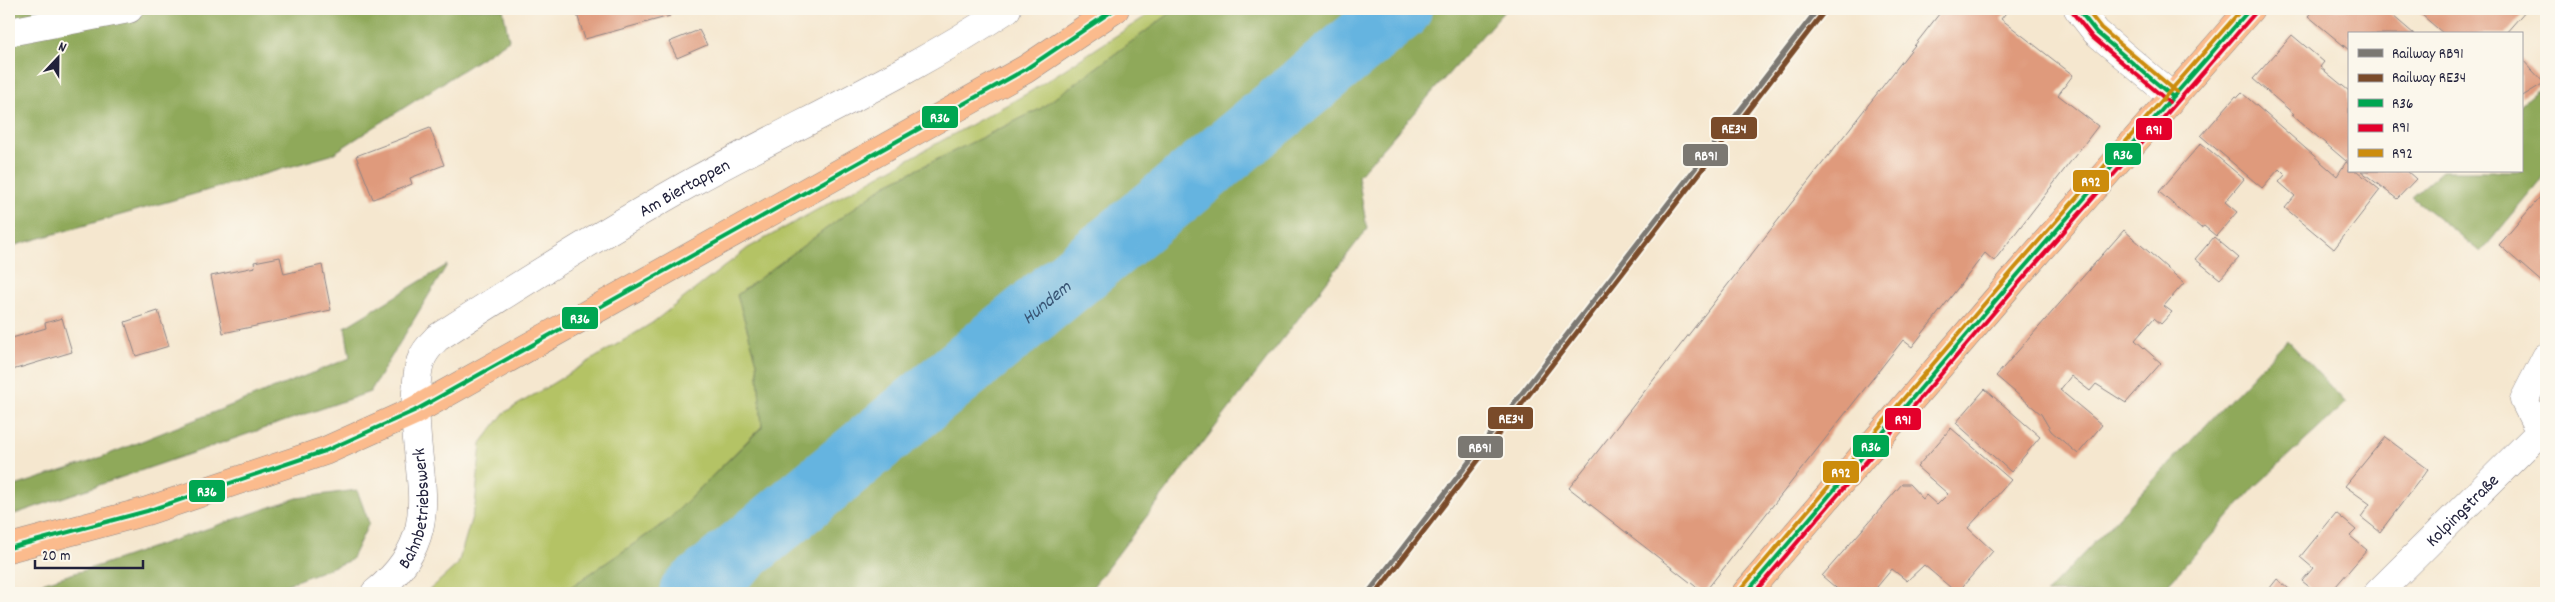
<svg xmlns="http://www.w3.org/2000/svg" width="2555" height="602" viewBox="0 0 2555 602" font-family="Dekko,sans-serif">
	<rect width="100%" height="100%" fill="#fbf7ec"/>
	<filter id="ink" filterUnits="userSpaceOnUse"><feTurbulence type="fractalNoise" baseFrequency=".02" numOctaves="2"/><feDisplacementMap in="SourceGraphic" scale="10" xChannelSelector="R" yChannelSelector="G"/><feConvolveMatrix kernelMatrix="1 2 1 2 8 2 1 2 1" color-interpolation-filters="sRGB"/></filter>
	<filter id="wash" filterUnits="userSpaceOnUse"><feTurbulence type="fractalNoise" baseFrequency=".0096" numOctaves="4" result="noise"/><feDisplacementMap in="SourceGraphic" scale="20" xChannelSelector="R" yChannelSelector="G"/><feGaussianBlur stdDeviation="1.12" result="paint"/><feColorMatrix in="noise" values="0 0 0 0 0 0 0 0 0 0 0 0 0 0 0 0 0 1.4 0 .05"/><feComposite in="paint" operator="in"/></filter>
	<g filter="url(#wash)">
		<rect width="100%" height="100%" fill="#f5e7cf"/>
		<path fill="#b4c365" stroke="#6b7250" d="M1157 9H1176L1040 109 885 185 737 295 757 362 762 426 666 522 562 593H426L458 564 475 506 481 443 504 413 652 323 748 248 1028 93Z"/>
		<path fill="#8fa95a" stroke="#58664a" d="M9 9H503L509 40 331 155 9 247Z
			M1176 9H1506L1358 176 1367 229 1088 593H562L666 522 762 427 757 362 737 295 885 185 1040 109Z
			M2546 82V174L2481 252 2412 197 2442 171H2521V104Z
			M447 265 370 392 9 516V488L89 462 350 358 345 327Z
			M2287 340 2346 403 2256 486 2160 593H2046Z
			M357 490 369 523 351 560 264 593H9L101 565 297 498Z"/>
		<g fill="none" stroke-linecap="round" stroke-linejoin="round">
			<path stroke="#65b4e0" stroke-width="64" id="s1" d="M691 593 1400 9"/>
		</g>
		<g id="blocks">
			<path fill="#df9a7c" d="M578 9H668L670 16 585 39 576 11Z
				M1943 9H2009L2001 19 2073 75 2058 95 2098 126 1994 261 1985 253 1912 347 1903 340 1704 593 1569 488Z
				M2314 9H2385L2414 34H2349V50L2308 16Z
				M2415 9H2527L2505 34H2444Z
				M699 30 707 45 677 58 669 42Z
				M2292 35 2324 62 2320 67 2349 91V161H2346L2292 115 2294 114 2253 79Z
				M2521 58 2544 83 2521 97Z
				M2242 93 2337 176 2346 162 2349 164V171H2357L2380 190 2334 249 2285 208 2295 196 2279 182 2285 175 2279 169 2262 188 2201 136 2236 96 2238 97Z
				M430 128 444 165 410 178 412 184 373 199 356 156Z
				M2201 143 2244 179 2225 202 2237 212 2216 236 2204 226 2201 228 2159 192Z
				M2361 171H2407L2416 179 2397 199Z
				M2546 190V283L2545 285 2499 245Z
				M2124 230 2184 283 2164 306 2172 312 2161 324 2154 318 2135 340 2161 363 2126 403 2096 384 2090 391 2071 376 2060 390 2102 425 2078 454 2051 431 2041 414 1996 376Z
				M2214 237 2239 258 2220 279 2195 259Z
				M280 257 284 274 322 265 331 310 223 333 211 276 255 267 254 262Z
				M158 311 169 346 136 356 125 322Z
				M62 318 72 352 9 371V330L13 333 12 338 46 328 45 323Z
				M1985 389 2040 437 2011 472 1956 423Z
				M1951 428 2011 480 1968 528 1993 551 1957 593 1924 565 1907 581 1892 569 1872 593H1842L1822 576 1902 484H1909L1923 499 1926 495 1937 505 1948 494 1917 467Z
				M2385 437 2428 469 2380 532 2361 517 2370 504 2345 486Z
				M2336 513 2356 530 2350 536 2367 550 2330 593H2317L2302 581 2313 568 2300 557Z
				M2277 579 2294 593H2266Z"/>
		</g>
	</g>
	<g filter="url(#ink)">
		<use href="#blocks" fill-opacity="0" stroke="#8c8485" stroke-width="1"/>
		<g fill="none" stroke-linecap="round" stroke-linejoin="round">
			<g stroke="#8c8485" stroke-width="29">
				<g id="minor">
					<path d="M2078 9 2096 32 2173 97"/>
					<path d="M9 32 129 9"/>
					<path d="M2540 432 2524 400 2546 357"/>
					<path id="s2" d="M375 593C452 531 410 473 416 392 418 366 418 357 437 338 522 283 608 229 696 180 800 123 908 75 1007 9"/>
					<path id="s3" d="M2378 593 2540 432 2546 429"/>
				</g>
			</g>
			<g stroke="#8c8485" stroke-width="29">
				<path id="major" d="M9 548 147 511 325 451 414 411 1026 69 1115 9
					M1746 593 2020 272 2250 9"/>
			</g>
			<use href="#minor" stroke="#fff" stroke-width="28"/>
			<use href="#major" stroke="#fbbb8d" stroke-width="28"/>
			<g stroke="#fbf7ec" stroke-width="8">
				<path id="bus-1" d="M2078 9 2096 32 2173 97
					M9 548 147 511 325 451 414 411 1026 69 1115 9
					M1746 593 2020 272 2250 9"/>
			</g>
			<g stroke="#fbf7ec" stroke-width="8">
				<path id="bus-2" d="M2073 13 2092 37 2169 102
					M1754 593 2025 276 2255 13"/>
			</g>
			<g stroke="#fbf7ec" stroke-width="8">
				<path id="bus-3" d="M2086 9 2101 28 2177 92
					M1741 589 2015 268 2242 9"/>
			</g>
			<use href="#bus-1" stroke="#00a651" stroke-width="4"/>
			<use href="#bus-2" stroke="#e4002b" stroke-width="4"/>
			<use href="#bus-3" stroke="#cc8c0c" stroke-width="4"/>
			<g stroke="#fbf7ec" stroke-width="9">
				<path id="rail-1" d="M1368 593 1818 9"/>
			</g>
			<g stroke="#fbf7ec" stroke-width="9">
				<path id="rail-2" d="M1376 593 1823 13"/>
			</g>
			<use href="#rail-1" stroke="#7b7872" stroke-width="5"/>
			<use href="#rail-2" stroke="#7a4b2a" stroke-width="5"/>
		</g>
	</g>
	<g text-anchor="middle" stroke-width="4" stroke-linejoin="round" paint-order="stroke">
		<g font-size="18" fill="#22223b" stroke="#fbf7ec">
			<text dy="6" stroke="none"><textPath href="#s2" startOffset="566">Am Biertappen</textPath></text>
			<text dy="6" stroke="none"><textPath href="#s2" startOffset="99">Bahnbetriebswerk</textPath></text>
			<text dy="6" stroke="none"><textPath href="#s3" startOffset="118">Kolpingstraße</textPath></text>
		</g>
		<g font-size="19" font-style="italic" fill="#395575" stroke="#fbf7ec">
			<text dy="7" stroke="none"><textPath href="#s1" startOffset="459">Hundem</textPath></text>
		</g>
	</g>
	<g stroke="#fbf7ec" stroke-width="2">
		<rect x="921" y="105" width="38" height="24" rx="5" fill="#00a651"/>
		<rect x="1710" y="116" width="48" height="24" rx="5" fill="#7a4b2a"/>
		<rect x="2135" y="117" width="38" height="24" rx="5" fill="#e4002b"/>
		<rect x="2104" y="142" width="38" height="24" rx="5" fill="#00a651"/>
		<rect x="1682" y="143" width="47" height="24" rx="5" fill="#7b7872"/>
		<rect x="2072" y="169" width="38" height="24" rx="5" fill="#cc8c0c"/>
		<rect x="561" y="306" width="38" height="24" rx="5" fill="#00a651"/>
		<rect x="1487" y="406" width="47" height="24" rx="5" fill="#7a4b2a"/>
		<rect x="1884" y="407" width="38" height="24" rx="5" fill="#e4002b"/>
		<rect x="1852" y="434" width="38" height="24" rx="5" fill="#00a651"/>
		<rect x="1457" y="435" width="47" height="24" rx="5" fill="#7b7872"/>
		<rect x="1822" y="460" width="38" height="24" rx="5" fill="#cc8c0c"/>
		<rect x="188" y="479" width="38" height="24" rx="5" fill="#00a651"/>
	</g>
	<g font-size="14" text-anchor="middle" font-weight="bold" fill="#fff">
		<text x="940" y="122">R36</text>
		<text x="1734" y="133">RE34</text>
		<text x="2154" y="134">R91</text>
		<text x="2123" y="159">R36</text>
		<text x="1706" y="160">RB91</text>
		<text x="2091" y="186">R92</text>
		<text x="580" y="323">R36</text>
		<text x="1511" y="423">RE34</text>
		<text x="1903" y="424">R91</text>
		<text x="1871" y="451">R36</text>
		<text x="1480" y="452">RB91</text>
		<text x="1841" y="477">R92</text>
		<text x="207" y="496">R36</text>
	</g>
	<rect width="2555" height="602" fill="none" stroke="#fbf7ec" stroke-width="30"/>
	<rect x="2348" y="32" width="175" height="140" fill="#fbf7ec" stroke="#a4a2a5"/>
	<rect x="2358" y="49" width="25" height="8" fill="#7b7872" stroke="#a4a2a5"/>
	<text x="2392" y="58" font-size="15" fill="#22223b">Railway RB91</text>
	<rect x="2358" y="74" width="25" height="8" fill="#7a4b2a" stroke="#a4a2a5"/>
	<text x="2392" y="82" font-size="15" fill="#22223b">Railway RE34</text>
	<rect x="2358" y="99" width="25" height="8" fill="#00a651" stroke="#a4a2a5"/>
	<text x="2392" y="108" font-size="15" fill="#22223b">R36</text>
	<rect x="2358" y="124" width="25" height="8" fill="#e4002b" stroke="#a4a2a5"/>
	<text x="2392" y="132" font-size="15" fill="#22223b">R91</text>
	<rect x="2358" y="149" width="25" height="8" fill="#cc8c0c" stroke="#a4a2a5"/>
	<text x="2392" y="158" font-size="15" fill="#22223b">R92</text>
	<g transform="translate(58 58) rotate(22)" stroke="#fbf7ec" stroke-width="4" paint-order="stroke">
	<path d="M0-4L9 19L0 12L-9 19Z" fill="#22223b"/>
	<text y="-8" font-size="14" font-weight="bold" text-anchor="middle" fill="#22223b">N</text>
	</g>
	<path d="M35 560v8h108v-8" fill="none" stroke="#22223b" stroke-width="2.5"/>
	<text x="42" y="560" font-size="15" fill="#22223b" stroke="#fbf7ec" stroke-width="4" paint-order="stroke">20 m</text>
</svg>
